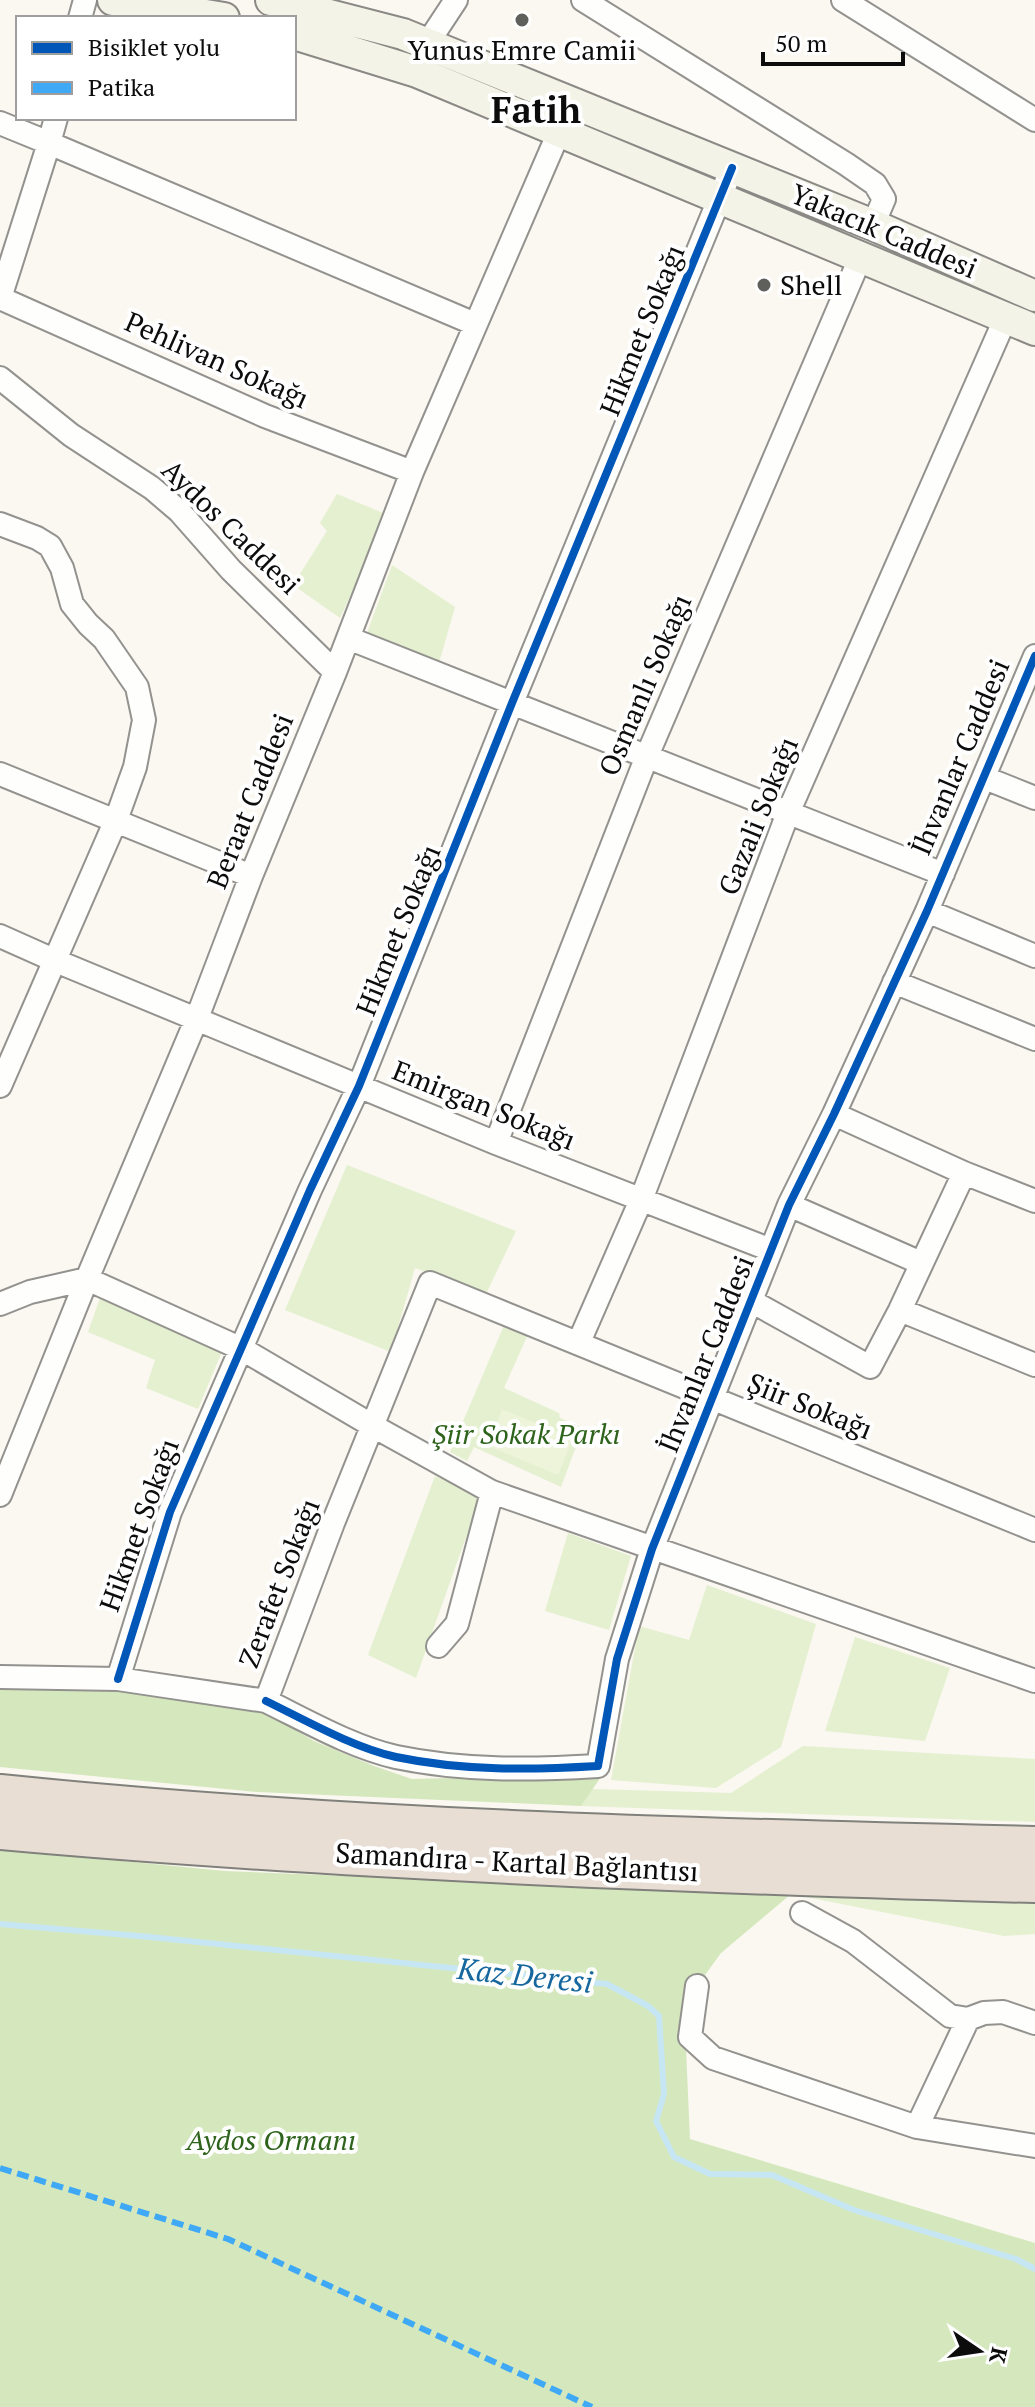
<svg xmlns="http://www.w3.org/2000/svg" width="1035" height="2407" viewBox="0 0 1035 2407" font-family="'PT Serif',serif">
	<rect width="100%" height="100%" fill="#faf8f0"/>
	<path fill="#e4f0d0" d="M337 494 388 515 340 618 293 585 327 531 320 523Z
		M392 565 455 607 439 663 367 633Z
		M347 1165 516 1231 486 1294 415 1268 391 1352 285 1310Z
		M101 1295 223 1349 198 1409 146 1388 155 1360 88 1332Z
		M505 1323 529 1332 504 1388 559 1413 560 1418 583 1428 561 1487 474 1447 467 1461 450 1452Z
		M435 1476 481 1495 416 1678 368 1655Z
		M568 1533 631 1556 609 1630 545 1611Z
		M707 1585 816 1624 781 1747 716 1788 611 1780 639 1626 689 1640Z
		M855 1637 950 1668 925 1741 825 1731Z
		M803 1746 1035 1759V1822L581 1806 592 1789 731 1793Z
		M791 1894 1035 1900V1934L1004 1936Z"/>
	<path fill="#d5e8bd" d="M0 1679 69 1681 258 1708 314 1741 374 1766 412 1779 603 1774 581 1806 257 1792 0 1767Z
		M0 1849 225 1871 791 1894 721 1953 684 2004 690 2139 1035 2243V2407H0Z"/>
	<path fill="#edf4d9" d="M502 1409 573 1438 558 1475 488 1446Z"/>
	<g fill="none" stroke-linecap="round" stroke-linejoin="round">
		<path stroke="#c6e6f4" stroke-width="6" d="M0 1924 150 1937 607 1984 648 2006 659 2016 664 2094 656 2121 674 2157 710 2174 772 2175 854 2210 1016 2259 1035 2269"/>
		<g stroke="#93928f" stroke-width="26">
			<path id="minor" d="M583 0 846 164 875 184 884 199 873 225
				M843 0 1035 120
				M80 18 85 0
				M423 56 427 44 456 0
				M0 123 49 143 56 118
				M0 298 49 143 475 324
				M0 298 265 416 412 472
				M0 378 71 435 152 488 179 511 231 570 335 672
				M0 524 37 538 50 546 62 568 72 604 88 624 104 639 137 687 144 720 135 767 116 820 0 1086
				M348 638 943 874
				M0 774 251 876
				M985 778 1035 798
				M927 911 1035 956
				M0 936 56 961 496 1143 771 1250
				M894 982 1035 1039
				M834 1114 964 1173 1035 1201
				M496 1143 647 756 861 256
				M789 1205 921 1263
				M751 1301 870 1367 900 1310 964 1173
				M0 1304 30 1292 87 1279 242 1349 373 1426 492 1492 1035 1681
				M900 1310 1035 1365
				M579 1342 641 1200 788 813 1006 317
				M0 1495 87 1279 197 1018 251 876 335 672 412 472 559 132
				M438 1646 457 1624 492 1492
				M0 1677 118 1679 266 1701 333 1523 430 1283 1035 1530
				M118 1679 170 1512 310 1190 359 1086 512 703 732 168
				M266 1701C307 1721 352 1747 396 1757 463 1771 530 1770 598 1766L617 1659 652 1549 789 1205 834 1114 927 911 1035 656
				M802 1913 853 1941 950 2016 968 2019 984 2013 1003 2012 1035 2023
				M697 1986 690 2037 713 2058 917 2127 1035 2146
				M917 2127 968 2019"/>
		</g>
		<g stroke="#8a8985" stroke-width="34">
			<path id="secondary" d="M113 0 224 18
				M271 0 403 34 873 225 1035 296
				M294 34 417 72 1035 330"/>
		</g>
		<g stroke="#80807c" stroke-width="44">
			<path id="motorway" d="M0 1795C343 1830 690 1839 1035 1847
				M0 1829C197 1847 395 1858 593 1867 740 1873 887 1879 1035 1882"/>
		</g>
		<use href="#minor" stroke="#fefefd" stroke-width="22"/>
		<use href="#secondary" stroke="#f4f3e8" stroke-width="30"/>
		<use href="#motorway" stroke="#e9ded4" stroke-width="40"/>
		<path stroke="#3fa9f5" stroke-width="6" stroke-dasharray="12 6" stroke-linecap="butt" d="M0 2168 228 2239 592 2407"/>
		<g stroke="#fff" stroke-width="13">
			<path id="cycleway" d="M118 1679 170 1512 310 1190 359 1086 512 703 732 168
				M266 1701C307 1721 352 1747 396 1757 463 1771 530 1770 598 1766L617 1659 652 1549 789 1205 834 1114 927 911 1035 656"/>
		</g>
		<use href="#cycleway" stroke="#0057b8" stroke-width="8"/>
	</g>
	<g fill="#5f5f5c" stroke="#fff" stroke-width="3">
		<circle cx="522" cy="20" r="8"/>
		<circle cx="764" cy="285" r="8"/>
	</g>
	<g text-anchor="middle" stroke-width="8" stroke-linejoin="round" paint-order="stroke">
		<g font-size="28" fill="#0c0c0c" stroke="#fff">
			<text x="522" y="60">Yunus Emre Camii</text>
			<text x="780" y="295" text-anchor="start">Shell</text>
		</g>
		<g font-size="28" fill="#0c0c0c" stroke="#fff">
			<text transform="translate(884 231) rotate(23)" y="10">Yakacık Caddesi</text>
			<text transform="translate(642 330) rotate(-68)" y="10">Hikmet Sokağı</text>
			<text transform="translate(217 360) rotate(24)" y="10">Pehlivan Sokağı</text>
			<text transform="translate(231 527) rotate(44)" y="10">Aydos Caddesi</text>
			<text transform="translate(645 685) rotate(-67)" y="10">Osmanlı Sokağı</text>
			<text transform="translate(960 757) rotate(-67)" y="10">İhvanlar Caddesi</text>
			<text transform="translate(250 801) rotate(-68)" y="10">Beraat Caddesi</text>
			<text transform="translate(758 816) rotate(-68)" y="10">Gazali Sokağı</text>
			<text transform="translate(398 930) rotate(-68)" y="10">Hikmet Sokağı</text>
			<text transform="translate(484 1105) rotate(22)" y="10">Emirgan Sokağı</text>
			<text transform="translate(706 1354) rotate(-68)" y="10">İhvanlar Caddesi</text>
			<text transform="translate(810 1406) rotate(22)" y="10">Şiir Sokağı</text>
			<text transform="translate(139 1525) rotate(-70)" y="10">Hikmet Sokağı</text>
			<text transform="translate(279 1583) rotate(-69)" y="10">Zerafet Sokağı</text>
			<text transform="translate(517 1862) rotate(3)" y="10">Samandıra - Kartal Bağlantısı</text>
		</g>
		<g font-size="28" font-style="italic" fill="#2e631c" stroke="#fff">
			<text x="526" y="1444">Şiir Sokak Parkı</text>
			<text x="271" y="2150">Aydos Ormanı</text>
		</g>
		<g font-size="30" font-style="italic" fill="#15679e" stroke="#fff">
			<text transform="translate(525 1976) rotate(6)" y="10">Kaz Deresi</text>
		</g>
		<g font-size="36" font-weight="bold" fill="#0c0c0c" stroke="#fff">
			<text x="536" y="123">Fatih</text>
		</g>
	</g>
	<rect x="16" y="16" width="280" height="104" fill="#ffffff" stroke="#9e9e9e" stroke-width="2"/>
	<rect x="32" y="42" width="40" height="12" fill="#0057b8" stroke="#9e9e9e" stroke-width="2"/>
	<text x="88" y="56" font-size="24" fill="#0c0c0c">Bisiklet yolu</text>
	<rect x="32" y="82" width="40" height="12" fill="#3fa9f5" stroke="#9e9e9e" stroke-width="2"/>
	<text x="88" y="96" font-size="24" fill="#0c0c0c">Patika</text>
	<g transform="translate(979 2351) rotate(103)" stroke="#ffffff" stroke-width="6" paint-order="stroke">
	<path d="M0-6L14 30L0 20L-14 30Z" fill="#0c0c0c"/>
	<text y="-12" font-size="22" font-weight="bold" text-anchor="middle" fill="#0c0c0c">K</text>
	</g>
	<path d="M763 52v12h140v-12" fill="none" stroke="#0c0c0c" stroke-width="4"/>
	<text x="775" y="52" font-size="24" fill="#0c0c0c" stroke="#ffffff" stroke-width="6" paint-order="stroke">50 m</text>
</svg>
